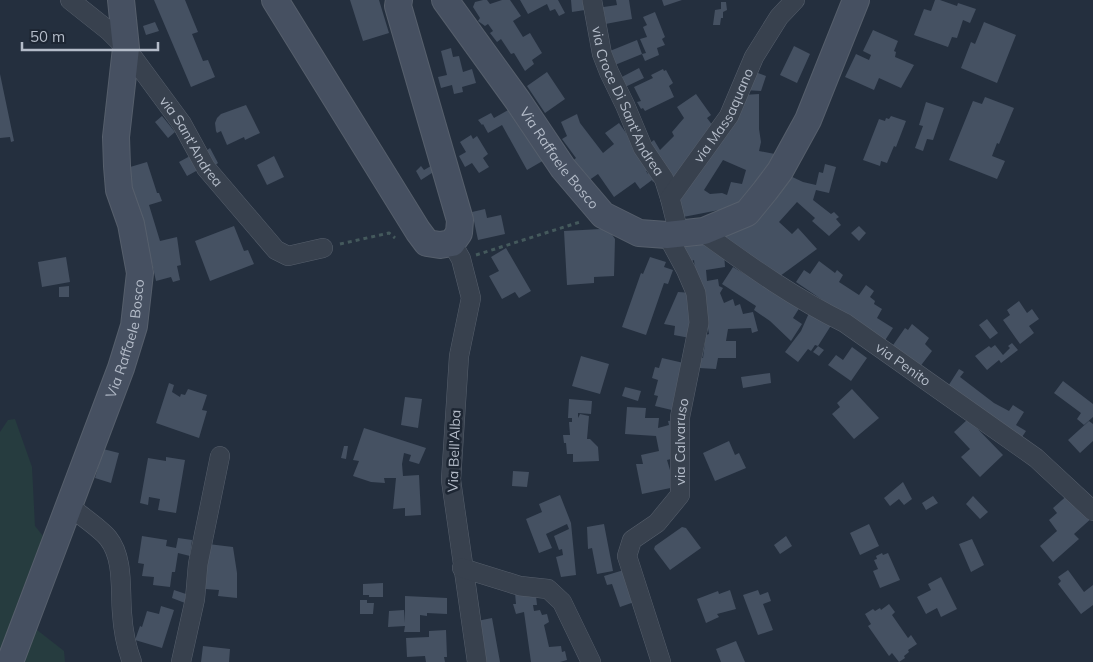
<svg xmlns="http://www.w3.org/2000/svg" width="1093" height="662" viewBox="0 0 1093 662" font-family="Mulish,sans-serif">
	<rect width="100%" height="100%" fill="#242f3e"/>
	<path fill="#263c3f" d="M15 419 32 467 35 526 43 536 14 612 64 651 65 662H0V432L8 420Z"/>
	<path fill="#455162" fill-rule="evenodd" d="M154 0H185L198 32 192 34 203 61 208 60 215 77 191 87Z
		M350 0H379L389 33 363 41Z
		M483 0H487L490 4 502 0H510L521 16 513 21 523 37 530 33 542 53 532 60 534 64 525 71 514 53 511 54 501 39 497 42 490 33 493 31 488 24 485 26 478 21 480 18 473 7 475 2Z
		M520 0H558L565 13 559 16 555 9 550 11 547 4 528 14Z
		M571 0H584L585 10 572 12Z
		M616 0H629L632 19 600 25 597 8 617 5Z
		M662 0H682L664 6Z
		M935 0H940L957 6 958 3 976 9 970 23 963 20 957 38 952 37 948 47 914 35 924 9 931 11Z
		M721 2H726L727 10 723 12V18H721L720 25H713L715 10 721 9Z
		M655 12 665 37 662 39 665 45 657 48 659 55 645 61 642 54 646 53 640 39 647 37 643 27 647 25 643 17Z
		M155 22 159 31 146 35 143 26Z
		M984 22 1016 35 997 83 961 68 971 42 975 44Z
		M873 30 898 41 894 51 896 52 895 57 914 65 901 88 879 78 874 90 845 77 856 54 869 60 871 55 863 51Z
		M637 40 642 54 610 67 605 53Z
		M794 46 810 54 797 83 780 75Z
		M451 48 453 57 459 56 463 72 472 69 476 83 462 87 463 92 454 94 452 85 441 88 438 77 447 75 441 51Z
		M639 68 644 78 623 88 618 79Z
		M663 69 664 71 666 70 673 83 669 86 674 97 645 111 643 108 641 109 637 102 641 101 634 87 653 78 651 75Z
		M750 70 766 76 761 91 744 90Z
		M547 72 565 99 545 113 527 86Z
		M0 74 14 141 11 142 10 137 0 138Z
		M696 94 711 115 707 118 713 126 692 161 667 183 643 148 654 140 660 150 674 136 672 132 684 118 677 107Z
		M759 94V129L761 142 759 151 780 155 745 205 683 217 679 199 743 95ZM723 160 746 170 742 184 731 182 727 195 722 193 710 194 704 190Z
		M985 97 1014 108 999 144 997 143 992 156 1005 161 997 179 949 160 973 101 982 104Z
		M926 102 944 108 933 140 927 139 923 151 915 148 923 126 919 125Z
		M246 105 260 133 245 140 244 137 227 145 221 131 217 133 216 131 215 123 217 118 221 114Z
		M510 109 546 159 527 170 502 125 488 133 483 124 482 125 478 120 491 113 494 118Z
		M577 114 580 123 603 153 614 144 605 133 619 123 650 167 646 171 648 174 652 170 658 178 653 182 652 180 640 189 635 182 614 197 598 174 585 183 570 163 576 158 562 139 567 136 561 122Z
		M162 116 175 132 168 138 155 122Z
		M891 116 906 121 896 147 894 146 887 163 881 161 880 166 863 160 879 119 885 121 886 118 889 119Z
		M471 135 473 139 477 136 488 154 483 158 489 167 479 173 472 163 465 167 459 156 466 152 460 142Z
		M210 148 218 163 212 168 201 155Z
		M190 156 198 170 187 176 179 162Z
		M274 156 284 177 267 185 257 165Z
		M147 162 157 193H159L162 201 149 205 160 241 177 237 181 265 177 266 180 280 173 282 171 277 156 281 145 233 120 170Z
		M825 164 836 167 829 193 816 190 813 200 831 214 834 212 839 217 836 219 841 225 829 236 812 221 815 218 797 202 779 222 792 234 798 228 817 249 776 279 714 238 786 174 803 182 816 185 819 172 823 173Z
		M421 166 424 170 431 166 435 171 421 180 416 171Z
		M485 209 487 218 501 215 505 234 478 240 472 212Z
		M234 226 244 251 248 250 254 264 210 281 195 241Z
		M859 226 866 233 859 241 851 233Z
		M601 229 611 233 615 239 614 276 594 277V283L567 285 564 231Z
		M709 241 724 252 725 267 706 270 707 281 718 279 719 286 723 288 720 293 724 303 733 299 735 306 740 304 743 314 753 312 758 331 752 333 751 328 728 329 726 341H736V358H718L716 369 699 368 700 358H703L706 335 709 334 704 307 699 308 694 260 690 262 677 246Z
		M506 248 531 291 519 298 515 292 502 299 489 276 499 271 491 257Z
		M66 257 70 282 42 287 38 262Z
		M650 257 666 262 664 267 673 270 668 284 664 283 646 335 622 327 641 273 643 274Z
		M819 261 835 273 837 270 843 275 839 282 859 295 866 285 874 291 870 297 875 301 874 304 882 309 877 318 893 328 884 342 796 282 804 270 810 274Z
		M733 267 800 307 793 318 802 324 791 341 770 321 754 310 756 306 722 284Z
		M69 286V297H59V287Z
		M678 292 693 293 695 339 674 335 675 326 664 324Z
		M1019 301 1027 313 1032 309 1039 319 1029 326 1034 333 1020 344 1003 320 1010 315 1007 310Z
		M809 313 832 324 818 346 815 345 811 351 808 349 798 362 785 352 801 331Z
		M987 319 998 333 990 339 979 325Z
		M912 324 929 338 925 344 932 351 919 368 891 348 905 328 908 330Z
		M1012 343 1018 350 1001 363 999 360 987 370 975 356 989 346 991 348 995 345 1003 355 1010 348 1008 346Z
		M818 346 824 350 819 356 813 352Z
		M852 347 867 358 851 381 828 365 836 355 843 360Z
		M581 356 609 364 600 394 572 386Z
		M662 358 688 364 676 411 655 406 658 396 654 395 658 380 652 378 655 367 659 368Z
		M959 369 964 372 960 377 994 403 1009 411 1013 405 1024 412 1016 425 1026 431 1020 440 945 391Z
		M770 373 771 383 743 388 741 377Z
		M1063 381 1093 404V417L1084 425 1077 419 1081 413 1054 393Z
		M169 383 174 385 172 392 180 397 181 394 185 395 188 389 207 395 202 410 207 411 199 438 156 423Z
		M625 387 641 391 638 401 622 396Z
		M852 389 879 418 854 439 832 414 840 407 837 403Z
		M405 397 422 399 418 428 401 425Z
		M569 399 592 401 591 414 578 413V418L580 414 589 416 587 439H590L598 447 599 461 573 462V454H567L566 443H564L563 435H570L569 422H572V418H568Z
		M627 407 646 408 645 418H659L658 428 669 425 668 421 676 420 675 458 667 460 675 487 642 494 636 464H643L641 455 659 451 656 436 625 434Z
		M968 419 1003 455 980 477 961 457 970 449 954 432Z
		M1089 421 1093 424V441L1080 453 1068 440Z
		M364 428 426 448 419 464 409 461 411 455 404 453 402 464 403 476 419 475 421 515 405 516V508L393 509 396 478H384L385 483 371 482 353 476 359 461 353 460Z
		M729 441 735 455 739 453 746 468 715 481 703 453Z
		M344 446H348L346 459 341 458Z
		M103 449 119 453 111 483 95 478Z
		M166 457 185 460 176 513 158 510 160 499 149 497 148 505 140 503 148 458 166 461Z
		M513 471 529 472 527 487 512 486Z
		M903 482 912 499 904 505 899 499 890 506 884 498Z
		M1070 493 1093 517 1074 534 1079 539 1053 562 1040 546 1057 531 1049 520 1057 513 1053 508Z
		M560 495 571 523 576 575 561 577 556 557 563 555 562 549 559 550 554 536 569 529 567 524 546 534 552 548 539 553 526 519 542 512 539 504Z
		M933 496 938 503 926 510 922 503Z
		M973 496 988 512 980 519 966 504Z
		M604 524 613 571 597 574 592 548 588 549 587 527Z
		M869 524 879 546 860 555 850 533Z
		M682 527 686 528 701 548 670 570 654 549 655 546Z
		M142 536 167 540 166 546 176 548 178 538 192 540 190 556 178 553 175 572H172L170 587 153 585 154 577 142 576 144 564 138 563Z
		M786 536 792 546 780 554 774 545Z
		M972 539 984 565 971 572 959 544Z
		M208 544 233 547 237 573V598L218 596 219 590 205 589Z
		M882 553 883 555 888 553 900 580 880 588 873 571 878 569 874 560 877 559 876 556Z
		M627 569 637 601 620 607 612 584 607 585 604 576Z
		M1068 570 1084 592 1093 585V605L1081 614 1058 584 1061 581 1058 577Z
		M941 577 957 609 941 617 937 608 926 614 917 597 931 590 928 584Z
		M383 583V597H369V595H363V584Z
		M174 590 186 594 185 603 172 598Z
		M529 590V596H536L537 605H533L534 611 540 610 542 615 547 614 549 622 544 625 549 647 561 646 562 652 565 651 567 660 560 662H531L524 612 516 614 513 604H516L515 593Z
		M730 590 736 609 717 614 719 617 706 623 697 599 718 591 719 594Z
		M758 590 760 595 768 592 771 601 763 604 773 630 758 635 743 595Z
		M405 596 447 598V614L427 613V616L420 615V632H404L405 626 388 627 389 611 404 610 405 623Z
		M360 600H367V603H374L373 614H360Z
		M889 604 895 612 892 615 908 638 911 635 917 644 908 650 909 652 904 656 905 658 899 662 892 653 889 656 868 626 871 624 865 614 873 609 875 611 880 608 881 610Z
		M161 606 174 610 162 648 135 640 140 626 142 627 147 611 159 614Z
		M492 618 500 662H484L477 621Z
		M446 630 447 657H444L445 662H426L425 656 407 657 406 638 429 637V631Z
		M736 641 745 662H721L716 649Z
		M203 646 230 649 229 662H201Z"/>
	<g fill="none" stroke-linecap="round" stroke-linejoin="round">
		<g stroke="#565f6c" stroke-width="20">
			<g id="street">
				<path id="s1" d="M70 0 109 31 126 48 182 124 206 168 276 250 288 256 323 248"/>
				<path id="s2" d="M592 0 602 54 609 72 625 105 643 148 664 179 670 198"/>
				<path id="s3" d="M704 231 708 236C752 268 796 299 845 323L1036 458 1093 511"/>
				<path id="s4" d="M679 234 670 198 729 116 754 57 779 17 795 0"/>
				<path d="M452 243 461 259 471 298 459 356 451 480 477 662"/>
				<path d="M69 506C79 514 101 529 108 538 124 558 120 589 122 613 123 630 126 646 132 662"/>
				<path d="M462 568 520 586 548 589 562 602 591 662"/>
				<path d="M181 662 195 599 198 564 220 456"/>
				<path id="s5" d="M661 662 627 556 632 540 657 523 680 495V417L699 323 696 293 686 270 667 235"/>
			</g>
		</g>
		<g stroke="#565f6c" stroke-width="28">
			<g id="secondary">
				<path d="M275 0 418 231 427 243 440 245 452 243 459 233 460 220 398 6 399 0"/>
				<path id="s6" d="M445 0 518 101 563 168 603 215 639 233 667 235 704 231 747 213 765 191 780 171 808 120 856 0"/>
				<path id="s7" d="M10 662 121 368 134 326 140 273 131 224 119 190 117 166 116 137 126 48 121 0"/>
			</g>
		</g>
		<path stroke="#44595c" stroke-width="3" stroke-dasharray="4 4" stroke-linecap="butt" d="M340 244 389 233 395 238
			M476 255 580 222"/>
		<use href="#street" stroke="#38414e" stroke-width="19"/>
		<use href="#secondary" stroke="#465061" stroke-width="26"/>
	</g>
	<g text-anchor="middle" stroke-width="5" stroke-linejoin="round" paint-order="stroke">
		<g font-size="14" fill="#b4bcc9" stroke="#1d2633">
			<text dy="5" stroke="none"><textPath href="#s2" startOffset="108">via Croce Di Sant'Andrea</textPath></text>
			<text dy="5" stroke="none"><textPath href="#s4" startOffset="136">via Massaquano</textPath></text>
			<text dy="5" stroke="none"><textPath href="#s1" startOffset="188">via Sant'Andrea</textPath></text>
			<text dy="5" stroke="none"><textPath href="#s6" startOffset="195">Via Raffaele Bosco</textPath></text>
			<text dy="5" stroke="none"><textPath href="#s7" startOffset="344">Via Raffaele Bosco</textPath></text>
			<text dy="5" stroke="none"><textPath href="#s3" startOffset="240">via Penito</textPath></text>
			<text dy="5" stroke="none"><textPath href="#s5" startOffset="248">via Calvaruso</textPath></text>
			<text transform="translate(454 451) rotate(-88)" y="5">Via Bell'Alba</text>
		</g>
	</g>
	<path d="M22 42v8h136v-8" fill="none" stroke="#b4bcc9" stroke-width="2.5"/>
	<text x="30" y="42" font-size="15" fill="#b4bcc9" stroke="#1d2633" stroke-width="4" paint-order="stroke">50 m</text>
</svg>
